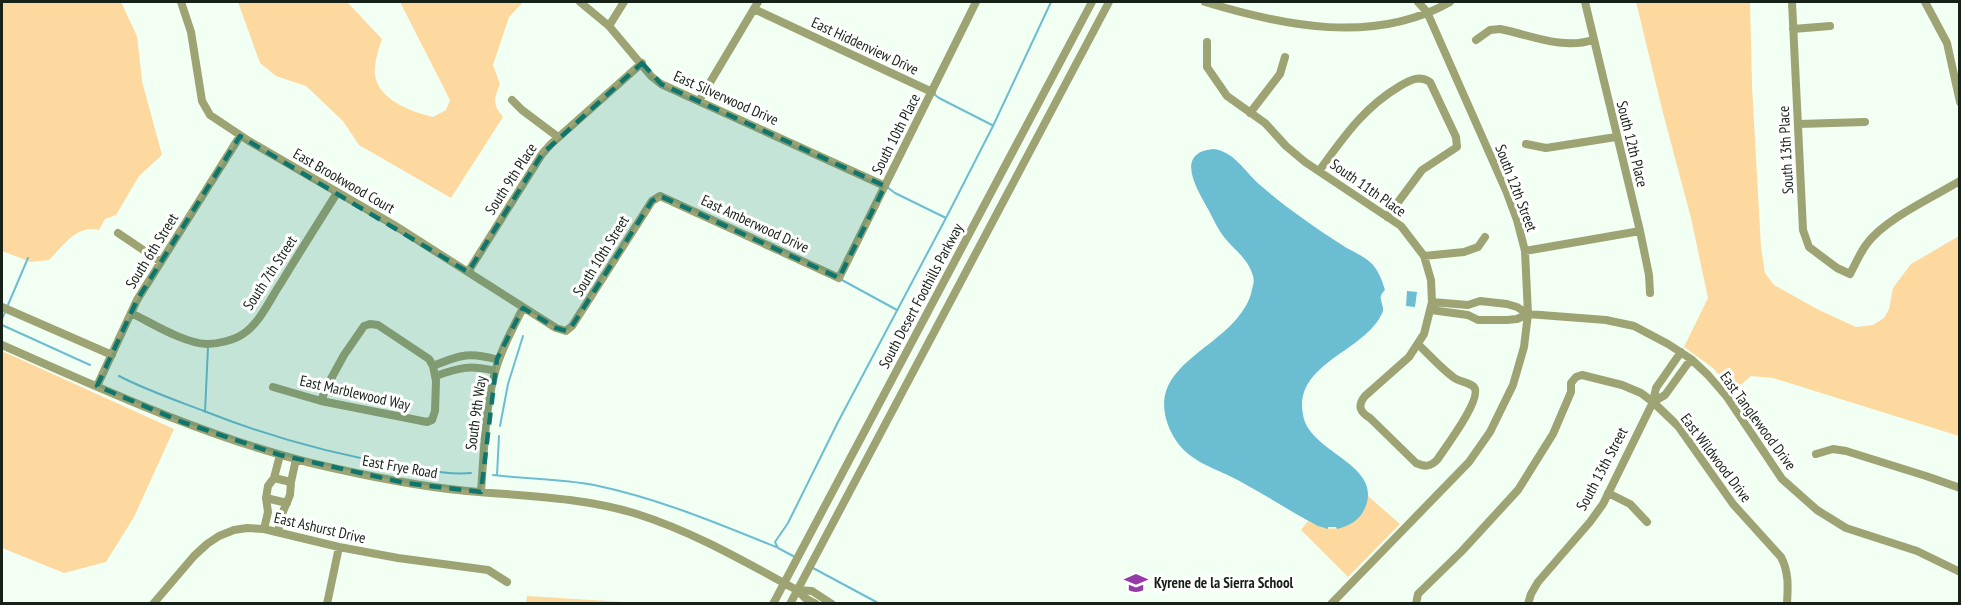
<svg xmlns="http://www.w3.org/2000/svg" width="1961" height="605" viewBox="0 0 1961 605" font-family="'PT Sans Narrow',sans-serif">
	<rect width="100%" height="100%" fill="#f2fff3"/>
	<path fill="#fdd9a0" d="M2 2H121L137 36 142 81 162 155 139 176 116 215 105 219 99 230C77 224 63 246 49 260L31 262 2 251Z
		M238 2H347L382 39C379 48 376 57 375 66 371 97 408 111 433 117L446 110 450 100 400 2H523L509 17 493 65 500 84C494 99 492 104 503 117L451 198 359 145 343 121 306 86 276 76 260 63Z
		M1636 2H1750L1752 86 1761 247 1765 273 1774 285 1817 309 1856 327 1873 325 1884 318 1889 309 1893 288 1911 264 1959 236V436L1773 378 1751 376 1733 392 1713 368 1684 347 1708 298 1691 218 1663 113Z
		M2 351 174 429 134 517 106 562 64 573 2 548Z
		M1368 496 1400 524 1348 577 1301 530 1308 521C1336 537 1360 527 1368 496Z
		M527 596 624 602 627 603H526Z"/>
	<path fill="#6bbdd2" d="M1213 149C1234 151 1245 172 1260 185 1285 207 1314 227 1342 245 1351 251 1362 255 1370 262 1378 269 1382 280 1385 290 1376 298 1384 303 1383 311 1367 352 1293 362 1303 415 1309 453 1384 464 1365 508 1360 520 1349 526 1337 529L1336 527H1328V529L1318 526C1293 513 1269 497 1243 483 1223 471 1197 465 1181 447 1173 438 1167 425 1165 414 1155 359 1235 345 1251 294 1252 288 1255 282 1253 276 1248 258 1234 250 1224 237 1217 228 1213 218 1208 209 1197 189 1174 153 1213 149Z
		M1407 291 1417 292 1415 307 1406 306Z"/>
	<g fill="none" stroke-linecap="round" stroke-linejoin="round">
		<path stroke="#6bbdd2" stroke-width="2" d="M934 94 939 98 992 125
			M887 187 895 193 946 218
			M842 280 897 310
			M2 319 28 258
			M2 325 90 365
			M119 376C146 390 175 400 204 411 267 436 331 454 398 465 422 469 447 475 471 473
			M205 412 208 347
			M500 426 508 384 523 336
			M493 475C526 479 561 479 594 485 657 498 717 523 776 547
			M497 475 499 436
			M795 557 778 548 775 542 788 523 838 422 946 218 993 126 1051 2
			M813 568 880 604"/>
		<path stroke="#9da373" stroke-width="8" d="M181 2 191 32 202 101 210 115 249 141 394 225 556 328 566 331 572 326 652 201 660 196 839 278 976 2
			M580 2 609 26 651 76 661 84 885 186
			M1205 2C1284 26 1374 45 1450 2
			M1585 2 1640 231 1649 275 1650 293
			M1792 2 1803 230 1809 247 1837 268 1850 274C1855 265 1860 253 1866 245 1883 220 1933 197 1960 181
			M1925 2 1947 43 1960 102
			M754 9 932 92
			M609 26 624 2
			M1793 29 1830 26
			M1476 40 1490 30 1500 29C1531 35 1562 50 1593 40
			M1207 42V67L1227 96 1265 123 1286 146 1305 162 1401 226 1424 256 1431 280 1432 302 1424 334 1409 357 1365 396C1357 406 1360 412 1370 418L1416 463C1425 467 1430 467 1437 460 1445 448 1483 398 1474 387 1469 382 1459 382 1453 377 1441 368 1430 356 1419 345
			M512 100 522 110 558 137
			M699 101 758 2
			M1250 113 1280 74 1285 57
			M1799 124 1865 122
			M1526 144 1546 148 1616 137
			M1319 171C1343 138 1364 107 1400 86 1410 80 1419 75 1430 82L1456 137 1457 147 1422 170 1387 217
			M118 233 161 262
			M1525 251 1640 231
			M1424 256 1464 252 1478 247 1485 237
			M468 272 542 154 551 144 642 63
			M1432 302 1468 305 1480 301 1507 304 1517 307 1528 314
			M2 307 112 355
			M1431 310 1468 315 1478 320H1507L1517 319 1528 314 1606 320 1634 326 1668 344 1691 359 1708 375 1727 397 1782 479 1817 510 1846 528 1917 551 1960 572
			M131 313C152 323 183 343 207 344 218 344 234 340 243 334 260 323 270 299 281 283 299 253 318 223 337 193
			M2 345C102 389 203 436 311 463 362 475 414 486 467 491 524 496 582 497 637 514 694 532 745 562 797 590L805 598 816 604
			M433 366C462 354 470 352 499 360
			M436 376C460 367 471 365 495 371
			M97 386 137 300 240 136
			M273 387 321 401 427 422 432 420 435 411 436 381 433 366 429 359 378 325 370 324 364 326 344 355 326 388 321 401
			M1653 402 1665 395 1691 359
			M1816 454 1833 449 1846 451 1926 476 1960 488
			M274 478 291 482
			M481 492C484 452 485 411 495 372 501 349 513 328 523 308
			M1608 493 1630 504 1647 522
			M266 498 287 503
			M264 529 268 512 266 498 268 486 274 478 280 455
			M278 532 282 514 290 495 291 482 296 459
			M797 590 812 591 832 604
			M153 604 194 556 207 544 219 536 234 530 247 528 264 529 339 547 398 558 488 570 507 582
			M327 604 339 547
			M773 604 1092 2
			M790 604 1109 2
			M1331 604 1469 462 1490 432 1513 385 1524 347 1528 314 1525 251 1517 220 1507 193 1427 12 1418 2
			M1416 604 1418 594 1462 551 1518 490 1553 434 1571 392V383L1576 377 1582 375 1622 385 1641 393 1653 402 1678 426 1733 504 1781 557C1789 572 1788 587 1787 604
			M1528 604 1531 594 1538 582 1590 522 1603 504 1653 402 1656 388 1681 352"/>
	</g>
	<path fill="#0f766e" fill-opacity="0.2" stroke="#0f766e" stroke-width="4.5" stroke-dasharray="12 8" stroke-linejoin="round" d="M642 63 661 84 885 186 839 278 660 196 652 201 572 326 566 331 556 328 523 308 497 359 481 492 405 483 280 455 182 422 97 386 137 300 240 136 468 272 542 154Z"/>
	<defs>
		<g id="school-bare" transform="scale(1.8)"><path d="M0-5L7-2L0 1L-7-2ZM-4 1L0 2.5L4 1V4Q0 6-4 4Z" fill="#933aa6" stroke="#fff" stroke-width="2.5" paint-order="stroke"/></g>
	</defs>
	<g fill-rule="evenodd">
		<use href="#school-bare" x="1136" y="583"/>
	</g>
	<g text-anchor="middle" stroke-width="6" stroke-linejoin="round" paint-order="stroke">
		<g font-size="15" fill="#162117" stroke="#fff">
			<text transform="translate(865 46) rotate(25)" y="5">East Hiddenview Drive</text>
			<text transform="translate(726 98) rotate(24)" y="5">East Silverwood Drive</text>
			<text transform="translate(896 134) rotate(-63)" y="5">South 10th Place</text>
			<text transform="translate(1632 144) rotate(76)" y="5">South 12th Place</text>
			<text transform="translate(1786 150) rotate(-93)" y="5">South 13th Place</text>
			<text transform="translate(511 179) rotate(-57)" y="5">South 9th Place</text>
			<text transform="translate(344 181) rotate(30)" y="5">East Brookwood Court</text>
			<text transform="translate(1368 188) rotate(35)" y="5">South 11th Place</text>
			<text transform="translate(1516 188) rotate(69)" y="5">South 12th Street</text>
			<text transform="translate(755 224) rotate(25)" y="5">East Amberwood Drive</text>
			<text transform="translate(152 251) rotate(-58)" y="5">South 6th Street</text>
			<text transform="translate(601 256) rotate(-58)" y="5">South 10th Street</text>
			<text transform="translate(270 273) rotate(-57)" y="5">South 7th Street</text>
			<text transform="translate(921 296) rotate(-62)" y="5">South Desert Foothills Parkway</text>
			<text transform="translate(355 393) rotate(13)" y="5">East Marblewood Way</text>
			<text transform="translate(476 413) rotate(-82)" y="5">South 9th Way</text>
			<text transform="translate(1758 421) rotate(54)" y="5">East Tanglewood Drive</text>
			<text transform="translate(1716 458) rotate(53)" y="5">East Wildwood Drive</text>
			<text transform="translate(400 467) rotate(10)" y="5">East Frye Road</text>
			<text transform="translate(1602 469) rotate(-62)" y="5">South 13th Street</text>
			<text transform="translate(320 528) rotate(13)" y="5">East Ashurst Drive</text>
		</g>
		<g font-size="15" font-weight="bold" fill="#162117" stroke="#fff" text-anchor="start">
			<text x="1154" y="588">Kyrene de la Sierra School</text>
		</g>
	</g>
	<rect width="1961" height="605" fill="none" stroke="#162117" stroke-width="6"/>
</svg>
